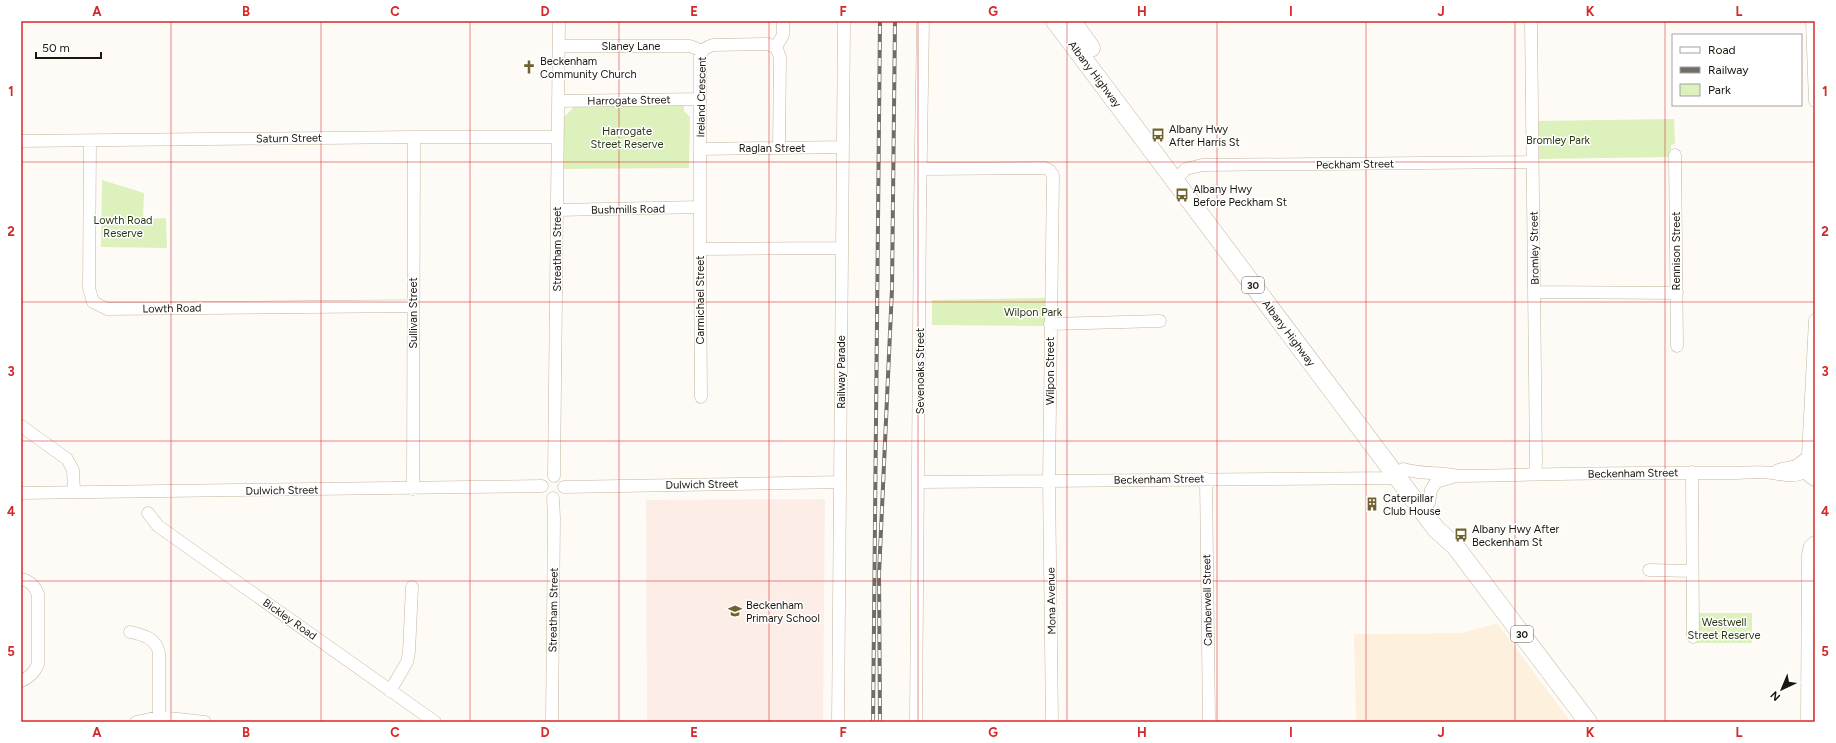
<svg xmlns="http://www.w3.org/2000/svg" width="1836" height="743" viewBox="0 0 1836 743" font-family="Figtree,sans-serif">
	<rect width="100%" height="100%" fill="#fefbf6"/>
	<path fill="#fdf1de" d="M1497 623 1571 722H1356L1354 634 1463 633Z"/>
	<path fill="#fceee7" d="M825 499 823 722H647L646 500Z"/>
	<path fill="#dcf1bc" d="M684 105V111L690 117 689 168 563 169V118L575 106Z
		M1674 119 1675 144 1671 145V157L1538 159 1537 121Z
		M102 180 144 193 143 219 166 218 167 248 101 247Z
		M1047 298V326L932 325V300Z
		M1696 613H1752V643H1696Z"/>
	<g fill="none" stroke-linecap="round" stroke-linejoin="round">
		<g stroke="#c4b59e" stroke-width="13">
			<path id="minor" d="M1531 21 1536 463 1535 474
				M1812 21 1815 101
				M559 46H690L702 51
				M776 47 783 35V21
				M558 101 700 99
				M21 141 414 137H557
				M90 141 89 288 93 302 107 309 413 306
				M700 149 843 147
				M1675 155 1677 346
				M922 169 1045 168 1049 170 1053 175 1049 480 1052 722
				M1181 174 1186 169 1202 165 1532 162
				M557 210 700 207
				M700 249V56C703 49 706 47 713 45L767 44 776 47 780 57 779 148
				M1534 292 1677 293
				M1050 324 1160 321
				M701 397 700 249 842 248
				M21 426 67 459 73 470 74 492
				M1403 469C1421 475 1439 471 1458 476 1550 474 1642 472 1734 473 1746 473 1761 471 1773 473 1785 475 1805 480 1810 463L1808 455 1815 320
				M1778 470 1796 466 1808 457
				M1692 472 1693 637
				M554 476 559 21
				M1206 479 1209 722
				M919 482 1398 478
				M564 487 840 482
				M413 489 414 137
				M21 493 542 486
				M1429 503 1431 490 1436 482 1453 477
				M148 513 158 526 435 722
				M1649 570 1692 571
				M21 579C30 581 34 585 38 594V664C34 673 30 677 21 681
				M130 632C144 635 156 638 159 653V717
				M390 691 407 662 409 652 412 587
				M136 722 159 717 205 722
				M552 722 554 518 553 498
				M838 722 844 21
				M916 722 920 209 923 21
				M1807 722 1808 555 1810 546 1815 542"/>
		</g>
		<g stroke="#c4b59e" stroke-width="19">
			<path id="highway" d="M1055 21 1436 529 1455 546 1588 722
				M1072 21 1091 48
				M1806 470 1815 477"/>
		</g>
		<use href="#minor" stroke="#fff" stroke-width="12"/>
		<use href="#highway" stroke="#fff" stroke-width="18"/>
		<g stroke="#716d66" stroke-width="4">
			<path id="rail" d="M873 722 880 21
				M880 722 879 574 892 289 895 21"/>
		</g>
		<use href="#rail" stroke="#fff" stroke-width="2.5" stroke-dasharray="8" stroke-linecap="butt"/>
	</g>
	<path fill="none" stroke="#d62828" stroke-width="1" stroke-opacity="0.55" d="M171 21V722M321 21V722M470 21V722M619 21V722M769 21V722M918 21V722M1067 21V722M1217 21V722M1366 21V722M1515 21V722M1665 21V722M21 162H1815M21 302H1815M21 441H1815M21 581H1815"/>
	<defs>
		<g id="church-bare" transform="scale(1.08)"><path d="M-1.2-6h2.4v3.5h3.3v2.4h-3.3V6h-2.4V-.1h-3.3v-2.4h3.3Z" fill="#70612f" stroke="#fff" stroke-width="2.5" paint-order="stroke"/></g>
		<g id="bus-bare" transform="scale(1.08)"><path d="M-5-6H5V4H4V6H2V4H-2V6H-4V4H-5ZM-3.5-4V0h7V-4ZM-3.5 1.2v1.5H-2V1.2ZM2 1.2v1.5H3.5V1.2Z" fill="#70612f" stroke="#fff" stroke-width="2.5" paint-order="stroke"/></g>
		<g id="building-bare" transform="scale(1.08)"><path d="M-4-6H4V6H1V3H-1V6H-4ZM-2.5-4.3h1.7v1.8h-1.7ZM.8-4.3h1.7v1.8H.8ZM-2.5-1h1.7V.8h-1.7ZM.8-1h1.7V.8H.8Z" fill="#70612f" stroke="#fff" stroke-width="2.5" paint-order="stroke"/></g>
		<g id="school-bare" transform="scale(1.08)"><path d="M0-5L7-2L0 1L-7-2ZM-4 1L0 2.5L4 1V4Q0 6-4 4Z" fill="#70612f" stroke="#fff" stroke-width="2.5" paint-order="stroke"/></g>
	</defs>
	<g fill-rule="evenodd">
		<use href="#church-bare" x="529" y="67"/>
		<use href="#bus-bare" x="1158" y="135"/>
		<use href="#bus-bare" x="1182" y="195"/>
		<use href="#building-bare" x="1372" y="504"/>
		<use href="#bus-bare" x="1461" y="535"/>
		<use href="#school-bare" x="735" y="611"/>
	</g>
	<g text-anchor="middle" stroke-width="3" stroke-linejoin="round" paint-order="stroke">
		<g fill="#fff" stroke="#5f5c56" stroke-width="1">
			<rect x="1242" y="277" width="22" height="16" rx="3"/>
			<rect x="1511" y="626" width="22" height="16" rx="3"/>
		</g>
		<g font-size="10" font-weight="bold" fill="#1b160e">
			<text x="1253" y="289">30</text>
			<text x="1522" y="638">30</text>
		</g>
		<g font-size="11" fill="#1b160e" stroke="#fff">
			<text x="631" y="50">Slaney Lane</text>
			<text transform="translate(1095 74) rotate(53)" y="4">Albany Highway</text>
			<text transform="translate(701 97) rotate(-89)" y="4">Ireland Crescent</text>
			<text transform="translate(629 100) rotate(-1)" y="4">Harrogate Street</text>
			<text transform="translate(289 138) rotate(-1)" y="4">Saturn Street</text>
			<text x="772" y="152">Raglan Street</text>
			<text transform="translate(1355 164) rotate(-1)" y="4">Peckham Street</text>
			<text transform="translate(628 209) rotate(-1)" y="4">Bushmills Road</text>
			<text transform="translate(1534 248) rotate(-91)" y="4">Bromley Street</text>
			<text transform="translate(557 249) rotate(-90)" y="4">Streatham Street</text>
			<text transform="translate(1676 251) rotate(-90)" y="4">Rennison Street</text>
			<text transform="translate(700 300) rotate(-90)" y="4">Carmichael Street</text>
			<text transform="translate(172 308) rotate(-1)" y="4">Lowth Road</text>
			<text transform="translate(413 313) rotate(-90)" y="4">Sullivan Street</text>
			<text transform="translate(1289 333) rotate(53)" y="4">Albany Highway</text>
			<text transform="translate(920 371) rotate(-90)" y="4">Sevenoaks Street</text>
			<text transform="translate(1050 371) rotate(-90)" y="4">Wilpon Street</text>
			<text transform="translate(841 372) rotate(-90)" y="4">Railway Parade</text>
			<text transform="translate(1633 473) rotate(-1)" y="4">Beckenham Street</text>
			<text transform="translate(1159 479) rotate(-1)" y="4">Beckenham Street</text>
			<text transform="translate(702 484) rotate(-1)" y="4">Dulwich Street</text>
			<text transform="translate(282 490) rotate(-1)" y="4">Dulwich Street</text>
			<text transform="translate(1207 600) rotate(-91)" y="4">Camberwell Street</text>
			<text transform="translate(1051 601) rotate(-91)" y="4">Mona Avenue</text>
			<text transform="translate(553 610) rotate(-89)" y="4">Streatham Street</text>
			<text transform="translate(290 619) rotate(35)" y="4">Bickley Road</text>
		</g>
		<g font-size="11" fill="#1b160e" stroke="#fff" text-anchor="start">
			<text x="540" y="65">Beckenham<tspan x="540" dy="13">Community Church</tspan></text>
			<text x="1169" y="133">Albany Hwy<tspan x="1169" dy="13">After Harris St</tspan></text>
			<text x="1193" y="193">Albany Hwy<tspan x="1193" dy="13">Before Peckham St</tspan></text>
			<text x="1383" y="502">Caterpillar<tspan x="1383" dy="13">Club House</tspan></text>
			<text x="1472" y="533">Albany Hwy After<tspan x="1472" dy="13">Beckenham St</tspan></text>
			<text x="746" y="609">Beckenham<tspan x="746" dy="13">Primary School</tspan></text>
		</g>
		<g font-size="11" fill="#2a3614" stroke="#fff">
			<text x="627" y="135">Harrogate<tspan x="627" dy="13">Street Reserve</tspan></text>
			<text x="1558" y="144">Bromley Park</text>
			<text x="123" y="224">Lowth Road<tspan x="123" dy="13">Reserve</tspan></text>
			<text x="1033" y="316">Wilpon Park</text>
			<text x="1724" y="626">Westwell<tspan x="1724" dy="13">Street Reserve</tspan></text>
		</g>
	</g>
	<rect width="1836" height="743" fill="none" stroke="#ffffff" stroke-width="44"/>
	<rect x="1672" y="34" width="130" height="72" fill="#ffffff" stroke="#a4a29f"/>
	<rect x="1680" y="47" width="20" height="6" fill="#ffffff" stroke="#a4a29f"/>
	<text x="1708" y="54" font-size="12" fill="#1b160e">Road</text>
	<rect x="1680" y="67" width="20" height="6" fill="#716d66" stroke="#a4a29f"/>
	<text x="1708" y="74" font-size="12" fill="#1b160e">Railway</text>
	<rect x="1680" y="84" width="20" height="12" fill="#dcf1bc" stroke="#a4a29f"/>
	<text x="1708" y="94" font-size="12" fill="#1b160e">Park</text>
	<g transform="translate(1782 689) rotate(224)" stroke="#ffffff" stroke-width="3" paint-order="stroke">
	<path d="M0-3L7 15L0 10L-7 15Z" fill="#1b160e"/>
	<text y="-6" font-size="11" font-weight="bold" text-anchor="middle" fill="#1b160e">N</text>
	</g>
	<path d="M36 52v6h65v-6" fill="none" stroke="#1b160e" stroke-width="2"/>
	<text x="42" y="52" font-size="12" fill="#1b160e" stroke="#ffffff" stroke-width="3" paint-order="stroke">50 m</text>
	<rect x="22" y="22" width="1792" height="699" fill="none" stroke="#d62828" stroke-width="1.5"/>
	<g font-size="13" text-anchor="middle" font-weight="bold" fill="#d62828">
		<text x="97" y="16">A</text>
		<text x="246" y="16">B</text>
		<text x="395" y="16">C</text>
		<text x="545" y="16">D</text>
		<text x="694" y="16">E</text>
		<text x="843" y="16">F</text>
		<text x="993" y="16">G</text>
		<text x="1142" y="16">H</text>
		<text x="1291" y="16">I</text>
		<text x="1441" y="16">J</text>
		<text x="1590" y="16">K</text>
		<text x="1739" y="16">L</text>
		<text x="11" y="96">1</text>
		<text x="1825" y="96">1</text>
		<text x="11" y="236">2</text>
		<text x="1825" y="236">2</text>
		<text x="11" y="376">3</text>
		<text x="1825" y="376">3</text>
		<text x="11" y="516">4</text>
		<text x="1825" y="516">4</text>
		<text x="11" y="656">5</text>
		<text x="1825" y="656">5</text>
		<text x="97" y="737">A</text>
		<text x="246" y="737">B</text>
		<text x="395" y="737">C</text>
		<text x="545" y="737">D</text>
		<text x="694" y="737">E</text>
		<text x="843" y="737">F</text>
		<text x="993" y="737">G</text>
		<text x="1142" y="737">H</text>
		<text x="1291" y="737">I</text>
		<text x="1441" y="737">J</text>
		<text x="1590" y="737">K</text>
		<text x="1739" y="737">L</text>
	</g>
</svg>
